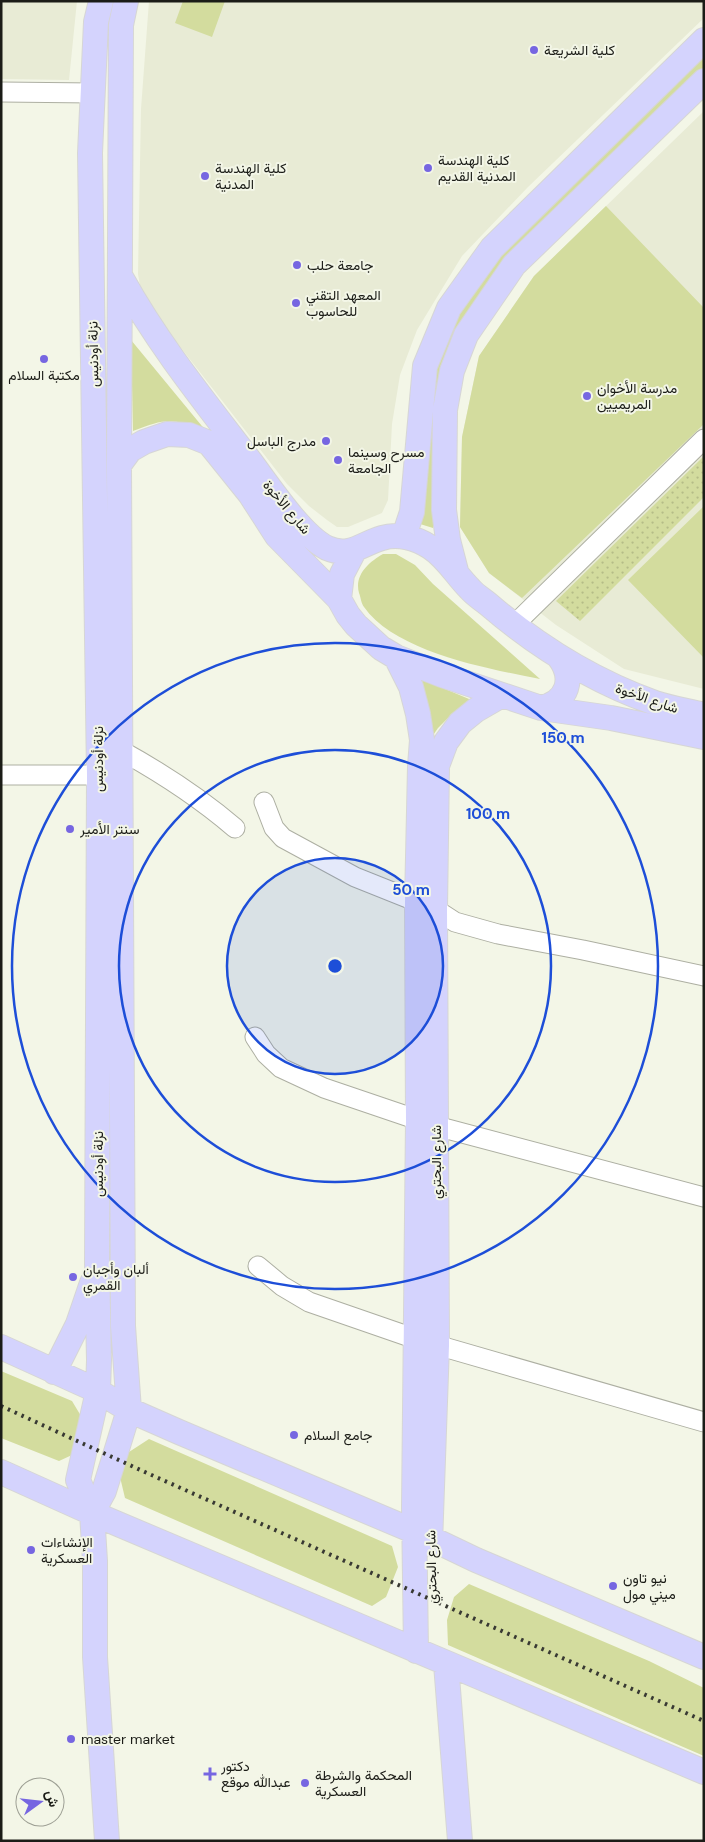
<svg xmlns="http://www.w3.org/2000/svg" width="705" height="1842" viewBox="0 0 705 1842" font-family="'DM Sans',Vazirmatn,sans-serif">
	<defs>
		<pattern id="park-dots" width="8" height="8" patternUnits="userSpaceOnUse" patternTransform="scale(1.25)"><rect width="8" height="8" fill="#d3dc9e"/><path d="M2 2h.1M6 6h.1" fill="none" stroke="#b5bc87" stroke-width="1.8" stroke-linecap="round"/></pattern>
	</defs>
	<rect width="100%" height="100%" fill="#f3f6e7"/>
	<path fill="#e8ebd5" d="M1 1H77L69 80 1 79Z
		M149 1H704V18L528 187 462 256 417 330 400 375 392 424 388 500 382 513 348 527H337L327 520 309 506 287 484 150 308 141 292 138 274 141 109Z
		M704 111V689L624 669 556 625 489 573 460 527 462 437 479 356 534 276Z"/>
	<path fill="#d3dc9e" d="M183 1H225L212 37 175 23Z
		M704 54V73L529 241 439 408 433 528 420 524 430 382 450 327 479 280 512 241Z
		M606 206 704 308V424L522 598 489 573 460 527 462 437 479 356 534 276Z
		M131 340 206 431C171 418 167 418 133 431Z
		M704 506V658L628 580Z
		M383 554H396L415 565 433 584 540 679C489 669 395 652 364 607 361 603 361 598 359 593 354 575 369 562 383 554Z
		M414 676 481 704 452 714 438 728 425 747Z
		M1 1371 72 1401 81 1416 72 1455 59 1461 1 1438Z
		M149 1439 392 1546 398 1567 386 1597 372 1606 125 1498 120 1477 129 1452Z
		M469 1584 649 1661 704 1688V1756L448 1645 447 1620 454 1597Z"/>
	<path fill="url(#park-dots)" d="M704 456V497L580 621 556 601Z"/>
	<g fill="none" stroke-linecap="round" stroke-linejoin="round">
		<g stroke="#adafa2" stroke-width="21">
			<path id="minor" d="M1 92 93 93
				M514 625 704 439
				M120 750C160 772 200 798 235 828
				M1 775H99
				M264 802 274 828 283 838 355 877 435 909 455 922 498 934 583 950 704 976
				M255 1037 266 1054 281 1068 324 1088 436 1126 704 1197
				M258 1266 282 1286 309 1302 416 1339 704 1422"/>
		</g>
		<g stroke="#d6d6d5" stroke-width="26">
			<path id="major" d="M122 279C158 344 205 402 250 461 268 485 301 535 327 548 350 558 361 544 382 538 398 533 416 538 430 547 447 558 456 575 470 589 475 595 482 599 488 604 537 646 593 681 655 703 670 708 688 711 704 715
				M119 465 130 450 144 442 167 434 189 435 209 443 250 494 277 536 339 599 348 615 356 625 381 648 396 657 442 675 541 708 611 718 704 737
				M404 536 412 512 425 366 449 308 492 248 704 40
				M456 571 448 540 444 510 445 410 452 371 466 335 514 265 704 81
				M339 599 342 574 354 551
				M396 657 411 687 418 714 422 740 420 766 417 902 418 1120 414 1507 416 1651
				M541 708C568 702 575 678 559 657
				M1 1347 98 1391 129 1410 179 1432 430 1538 476 1560 704 1657
				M54 1372 78 1324 92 1283
				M1 1472 92 1513 704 1772
				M92 1513 78 1480 98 1391 99 1360 97 1264 99 775 90 153 96 22 101 1
				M430 1544 437 1345 435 909 437 766 446 742 460 723 476 710 502 695
				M446 1664 460 1841
				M107 1841 95 1657V1561L92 1513 104 1491 129 1410 123 1326 119 465 121 25 126 1"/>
		</g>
		<use href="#minor" stroke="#fff" stroke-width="19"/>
		<use href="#major" stroke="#d4d3fd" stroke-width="24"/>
		<path stroke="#383933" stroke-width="4" stroke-dasharray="2.5 5" stroke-linecap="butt" d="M1 1406 147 1473 704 1721"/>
	</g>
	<circle cx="335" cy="966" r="108" fill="#1d4ed8" fill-opacity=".12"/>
	<g fill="none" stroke="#1d4ed8" stroke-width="2.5">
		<circle cx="335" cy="966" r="108"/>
		<circle cx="335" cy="966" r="216"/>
		<circle cx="335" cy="966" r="323"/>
	</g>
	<g fill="#7666e1" stroke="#f3f6e7" stroke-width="2">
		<circle cx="534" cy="50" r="5"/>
		<circle cx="428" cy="168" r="5"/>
		<circle cx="205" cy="176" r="5"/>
		<circle cx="297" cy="265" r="5"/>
		<circle cx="296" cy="303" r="5"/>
		<circle cx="44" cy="359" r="5"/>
		<circle cx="587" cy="396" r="5"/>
		<circle cx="326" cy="441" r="5"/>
		<circle cx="338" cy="460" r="5"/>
		<circle cx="70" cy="829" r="5"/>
		<circle cx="73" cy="1277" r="5"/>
		<circle cx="294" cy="1435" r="5"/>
		<circle cx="31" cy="1550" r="5"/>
		<circle cx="613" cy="1586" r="5"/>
		<circle cx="71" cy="1739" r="5"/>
		<path d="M207.5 1766.5h5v5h5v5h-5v5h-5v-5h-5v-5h5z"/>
		<circle cx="305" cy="1783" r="5"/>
	</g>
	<g text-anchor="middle" stroke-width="4" stroke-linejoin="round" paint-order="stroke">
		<g font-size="14" fill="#1b1c17" stroke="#f3f6e7" text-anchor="start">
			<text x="544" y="55">كلية الشريعة</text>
			<text x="438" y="165">كلية الهندسة<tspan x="438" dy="16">المدنية القديم</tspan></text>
			<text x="215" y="173">كلية الهندسة<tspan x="215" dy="16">المدنية</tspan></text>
			<text x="307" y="270">جامعة حلب</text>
			<text x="306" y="300">المعهد التقني<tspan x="306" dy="16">للحاسوب</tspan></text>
			<text x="44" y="380" text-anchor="middle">مكتبة السلام</text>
			<text x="597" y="393">مدرسة الأخوان<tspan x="597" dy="16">المريميين</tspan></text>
			<text x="316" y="446" text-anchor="end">مدرج الباسل</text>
			<text x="348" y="457">مسرح وسينما<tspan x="348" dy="16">الجامعة</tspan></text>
			<text x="80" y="834">سنتر الأمير</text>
			<text x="83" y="1274">ألبان وأجبان<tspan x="83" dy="16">القمري</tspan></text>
			<text x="304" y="1440">جامع السلام</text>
			<text x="41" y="1547">الإنشاءات<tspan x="41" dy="16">العسكرية</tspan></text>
			<text x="623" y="1583">نيو تاون<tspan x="623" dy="16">ميني مول</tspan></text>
			<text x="81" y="1744">master market</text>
			<text x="221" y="1771">دكتور<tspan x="221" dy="16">عبدالله موقع</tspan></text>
			<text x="315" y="1780">المحكمة والشرطة<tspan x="315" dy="16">العسكرية</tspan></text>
		</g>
		<g font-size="14" fill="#1b1c17" stroke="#f3f6e7">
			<text transform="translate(93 354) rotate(-91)" y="5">نزلة أودنيس</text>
			<text transform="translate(287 507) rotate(50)" y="5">شارع الأخوة</text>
			<text transform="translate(647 698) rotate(19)" y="5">شارع الأخوة</text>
			<text transform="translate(98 759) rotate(-90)" y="5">نزلة أودنيس</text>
			<text transform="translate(436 1162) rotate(-90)" y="5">شارع البحتري</text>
			<text transform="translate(98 1164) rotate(-90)" y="5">نزلة أودنيس</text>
			<text transform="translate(431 1567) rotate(-91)" y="5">شارع البحتري</text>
		</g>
	</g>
	<circle cx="335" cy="966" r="8" fill="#1d4ed8" stroke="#f3f6e7" stroke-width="2.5"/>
	<g font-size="15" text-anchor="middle" font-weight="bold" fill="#1d4ed8" stroke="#f3f6e7" stroke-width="4" stroke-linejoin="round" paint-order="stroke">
		<text x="563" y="743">150 m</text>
		<text x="488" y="819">100 m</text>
		<text x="411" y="895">50 m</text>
	</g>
	<rect width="705" height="1842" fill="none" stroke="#1b1c17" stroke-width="5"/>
	<g transform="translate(40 1802) rotate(75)"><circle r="24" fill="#f3f6e7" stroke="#9d9f94"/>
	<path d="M0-4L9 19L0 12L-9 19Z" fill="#7666e1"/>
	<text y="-8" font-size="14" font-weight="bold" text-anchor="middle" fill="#1b1c17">ش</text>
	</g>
</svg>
